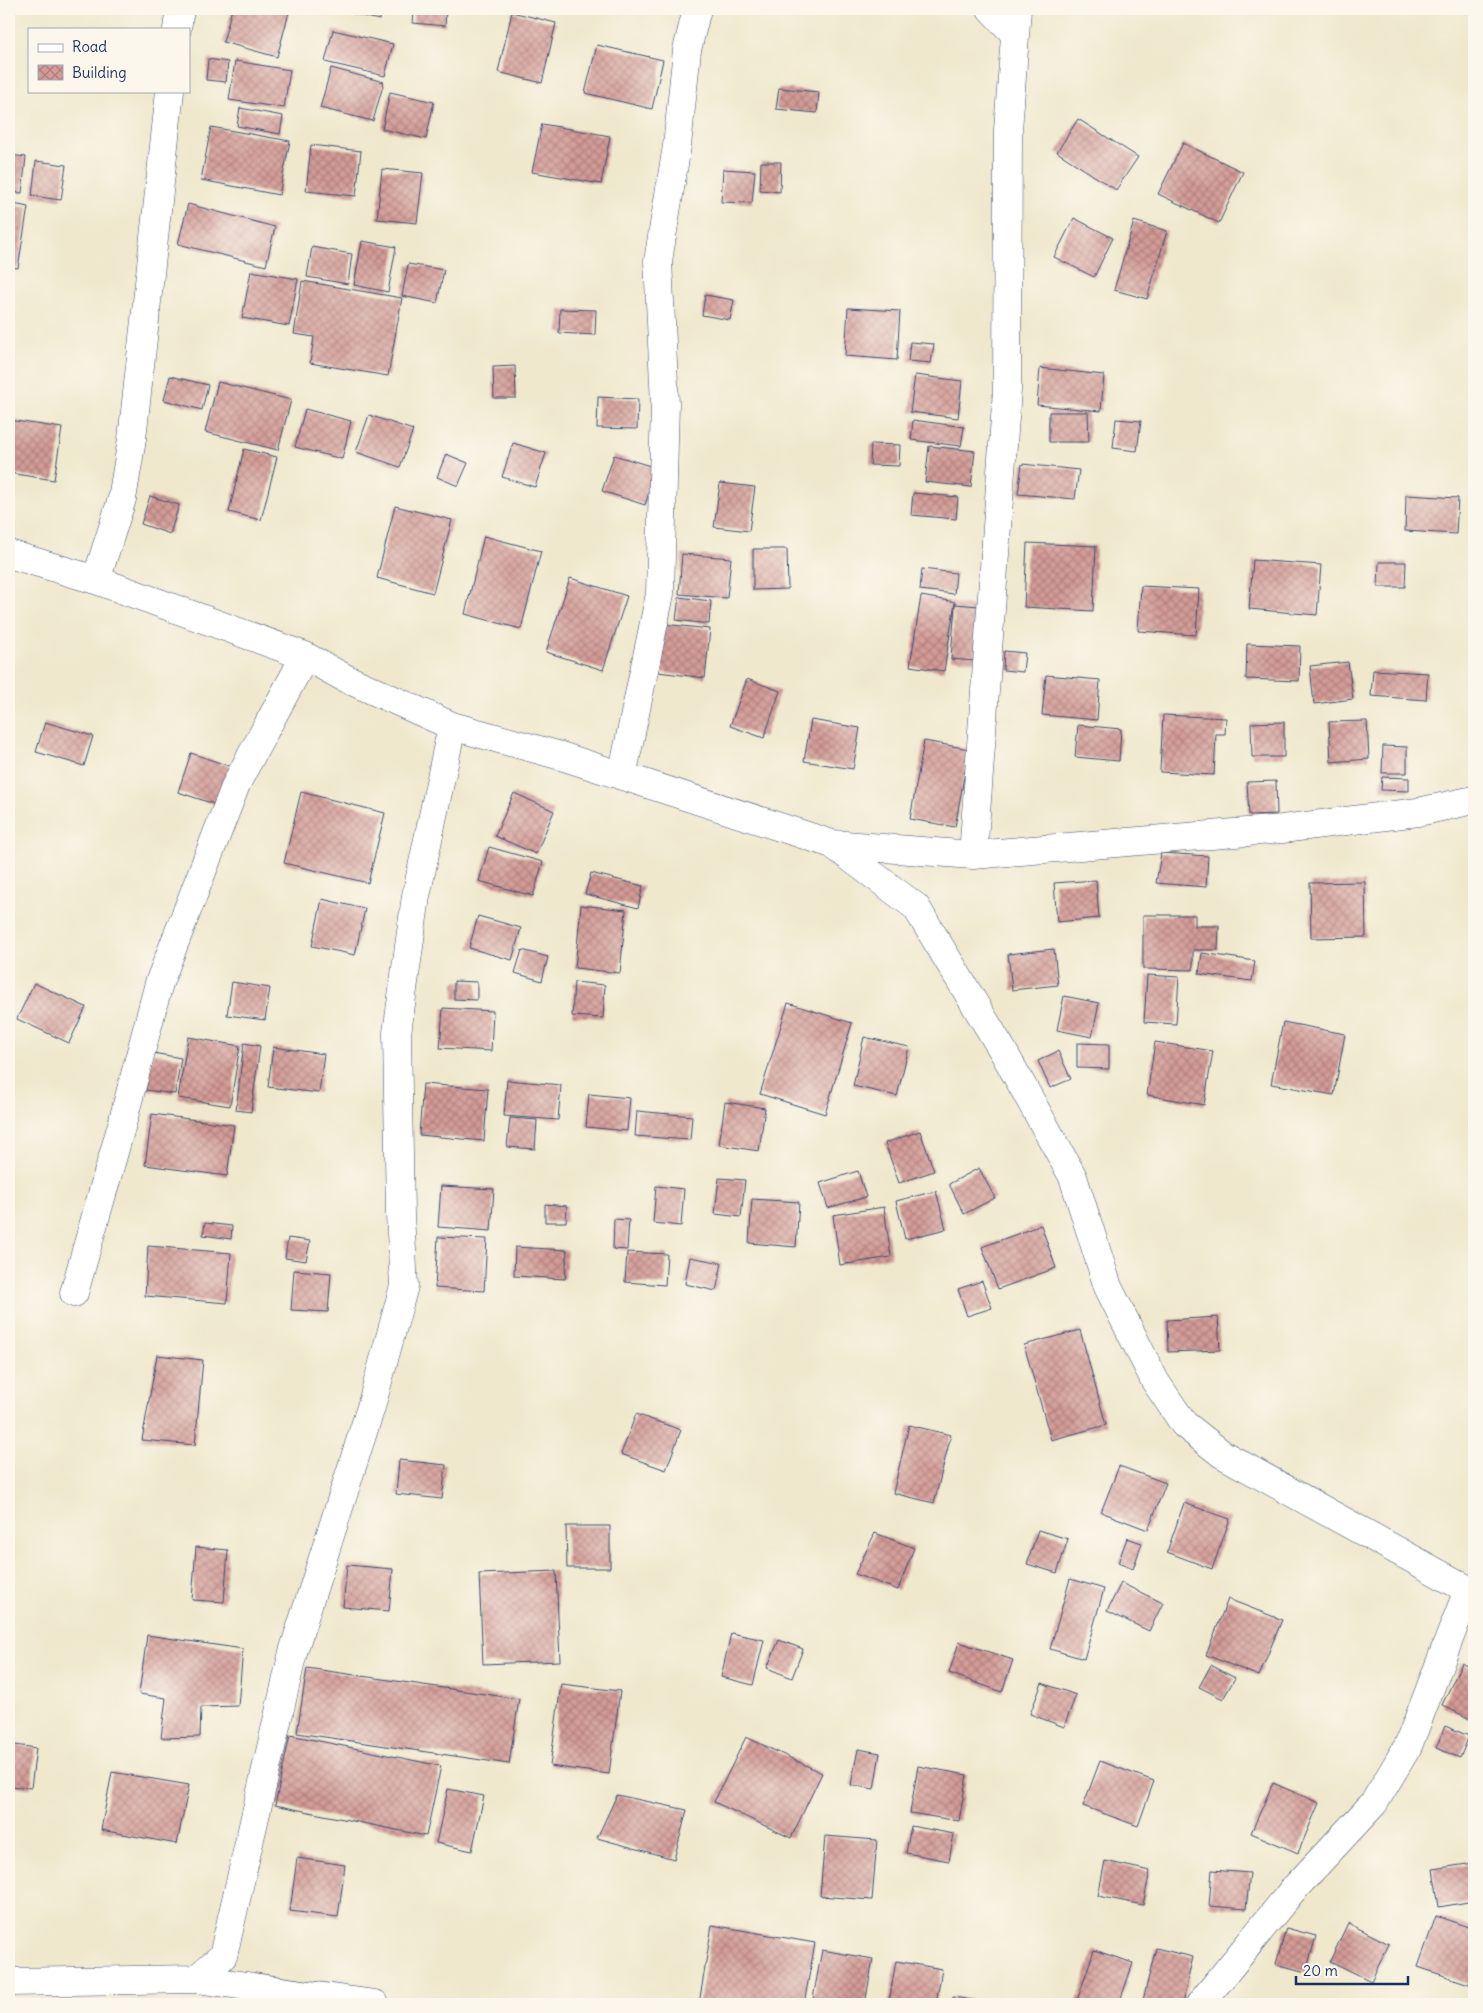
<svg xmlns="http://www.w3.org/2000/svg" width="1483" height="2013" viewBox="0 0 1483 2013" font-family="Delius,sans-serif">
	<defs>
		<pattern id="building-cross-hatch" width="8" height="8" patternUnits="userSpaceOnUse" patternTransform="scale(1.25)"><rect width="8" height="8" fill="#d49b96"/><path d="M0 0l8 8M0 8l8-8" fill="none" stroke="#ab7f7e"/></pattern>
	</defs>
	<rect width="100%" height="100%" fill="#fbf7ec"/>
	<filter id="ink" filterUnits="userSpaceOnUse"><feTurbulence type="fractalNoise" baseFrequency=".02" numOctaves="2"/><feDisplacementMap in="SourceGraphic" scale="10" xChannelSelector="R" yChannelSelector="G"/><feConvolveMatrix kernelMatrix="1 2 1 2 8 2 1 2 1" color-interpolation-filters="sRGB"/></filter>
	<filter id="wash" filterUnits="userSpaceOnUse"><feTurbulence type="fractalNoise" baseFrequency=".0096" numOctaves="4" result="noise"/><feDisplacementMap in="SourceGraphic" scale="20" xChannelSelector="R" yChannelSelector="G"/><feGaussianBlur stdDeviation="1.12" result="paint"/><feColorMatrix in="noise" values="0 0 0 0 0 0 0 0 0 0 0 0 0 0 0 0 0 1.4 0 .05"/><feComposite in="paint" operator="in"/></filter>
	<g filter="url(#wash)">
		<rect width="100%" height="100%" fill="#efe8cd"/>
		<g id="blocks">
			<path fill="url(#building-cross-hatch)" d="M232 9H290L277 57 223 42Z
				M335 9H382L379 20Z
				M414 9H446L445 26 413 23Z
				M512 12 556 23 542 83 498 72Z
				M333 30 393 44 385 76 325 62Z
				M597 45 663 60 652 109 585 93Z
				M208 59 228 62 226 82 206 80Z
				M235 61 290 70 284 108 229 100Z
				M331 68 384 82 373 121 320 108Z
				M779 88 819 92 817 113 776 109Z
				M390 92 434 102 426 139 382 129Z
				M240 108 283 116 280 134 237 126Z
				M1078 119 1138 157 1116 190 1057 152Z
				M542 124 610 136 601 184 532 172Z
				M211 127 290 141 279 195 201 180Z
				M1183 143 1243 172 1219 223 1158 194Z
				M311 145 361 151 356 196 306 191Z
				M9 155 26 157 22 193 9 192Z
				M36 161 66 165 61 200 32 196Z
				M761 162H781L780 192 760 190Z
				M382 169 423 173 417 223 377 219Z
				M723 169 755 171 752 203 721 202Z
				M9 203 28 207 18 268 9 267Z
				M188 204 275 227 266 266 178 244Z
				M1074 218 1113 238 1094 277 1054 257Z
				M1134 221 1167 231 1147 299 1114 290Z
				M362 241 396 247 388 292 354 285Z
				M312 247 352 254 348 284 307 277Z
				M408 264 444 270 437 303 402 296Z
				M251 271 298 279 289 326 242 318Z
				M302 281 402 298 388 376 310 363 314 337 294 334Z
				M705 295 734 300 730 320 702 315Z
				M848 308 900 311 897 360 845 356Z
				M560 309 596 310 595 335 559 333Z
				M910 342 934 344 931 363 908 361Z
				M515 366 516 398H494L493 367Z
				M1040 368 1104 375 1101 411 1037 405Z
				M915 375 962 381 958 418 910 412Z
				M170 376 208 385 202 410 164 400Z
				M218 382 291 400 278 450 205 432Z
				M598 397 638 399 637 429 597 428Z
				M305 409 351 421 342 459 295 447Z
				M1049 412H1088L1089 442H1049Z
				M369 415 413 430 400 467 356 452Z
				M1116 419 1141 421 1137 451 1113 448Z
				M9 420 62 428 54 480 9 473Z
				M913 420 964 427 961 446 911 440Z
				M513 443 546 453 535 487 502 477Z
				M871 444 900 445 899 466 870 465Z
				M929 446 975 451 971 487 925 482Z
				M244 449 277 457 261 520 229 512Z
				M446 454 468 463 458 486 437 477Z
				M614 455 657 468 645 505 602 491Z
				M1022 464 1079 470 1075 499 1018 494Z
				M720 483 755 487 749 531 714 527Z
				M913 493 958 497 956 519 911 515Z
				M1406 495 1458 498 1456 534 1405 531Z
				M150 496 179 505 170 534 141 524Z
				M395 506 452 520 433 593 377 578Z
				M484 536 541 551 521 629 465 614Z
				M1027 543 1096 546 1093 611 1024 607Z
				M753 549H787L788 589 753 590Z
				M682 554 731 558 727 598 679 594Z
				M1253 560 1321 565 1317 615 1249 609Z
				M1379 562H1406L1405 587H1378Z
				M922 569 956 573 954 594 920 590Z
				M570 578 627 596 603 670 546 652Z
				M1141 586 1199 589 1196 635 1138 631Z
				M921 596 955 602 944 671 910 666Z
				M679 597 711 601 709 624 676 620Z
				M955 604 979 606 975 661 951 659Z
				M663 624 710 629 705 678 658 672Z
				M1247 644 1300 646 1299 681 1246 679Z
				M1004 651 1025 653 1023 672 1003 670Z
				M1348 662 1353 699 1314 704 1310 666Z
				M1373 670 1428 673 1426 700 1371 696Z
				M1046 675 1100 680 1097 720 1042 715Z
				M747 679 780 691 764 738 730 726Z
				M1163 715 1226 718 1225 734H1216L1214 775 1160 772Z
				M811 720 860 728 853 769 804 761Z
				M1367 721 1369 759 1331 762 1329 722Z
				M45 722 93 736 84 766 36 752Z
				M1284 722V757H1252L1251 723Z
				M1078 725 1121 729 1119 761 1075 757Z
				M924 741 969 749 955 827 910 819Z
				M1383 746 1407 747V773H1382Z
				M191 753 232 767 220 806 178 792Z
				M1382 777 1409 778V791L1381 790Z
				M1276 781 1277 814 1249 815 1247 782Z
				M301 792 385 813 368 883 284 863Z
				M514 793 554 811 536 854 495 836Z
				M489 847 543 862 533 896 479 881Z
				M1161 853 1208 856 1206 887 1156 883Z
				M591 873 643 886 638 908 585 894Z
				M1096 880 1099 918 1057 922 1054 883Z
				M1365 882 1366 937 1311 938 1310 883Z
				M322 899 365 909 355 955 312 946Z
				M581 905 626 910 620 973 575 968Z
				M1143 915H1195V926H1219L1218 950H1193V970L1143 969Z
				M478 916 521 928 512 960 469 948Z
				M1054 949 1058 985 1012 990 1008 954Z
				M522 950 548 957 542 981 515 973Z
				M1202 953 1255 961 1252 981 1199 974Z
				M1147 975 1179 977 1176 1024 1144 1022Z
				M454 981 477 982V1000L454 999Z
				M232 982 270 988 265 1020 227 1015Z
				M574 982 605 985 603 1018 572 1016Z
				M34 983 86 1007 69 1043 17 1019Z
				M1064 996 1099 1003 1092 1037 1057 1030Z
				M788 1003 852 1023 825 1114 760 1094Z
				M443 1008 493 1011 491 1051 440 1048Z
				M1283 1022 1345 1034 1334 1095 1271 1084Z
				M188 1037 240 1046 230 1106 178 1098Z
				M864 1037 909 1047 897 1096 853 1086Z
				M1155 1042 1213 1051 1204 1105 1147 1095Z
				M244 1043 260 1046 251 1112 236 1110Z
				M1077 1043 1109 1044V1069L1077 1068Z
				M273 1047 324 1054 319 1093 268 1087Z
				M1058 1051 1071 1079 1050 1088 1038 1061Z
				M153 1053 181 1058 175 1094 146 1090Z
				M507 1080 561 1085 558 1120 504 1116Z
				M423 1084 488 1089 484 1141 419 1135Z
				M589 1094 630 1098 627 1131 586 1127Z
				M725 1102 765 1108 759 1151 719 1145Z
				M637 1111 692 1116 690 1140 635 1136Z
				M152 1114 234 1125 227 1176 145 1165Z
				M510 1118 537 1120 535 1149 507 1147Z
				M920 1131 934 1171 899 1183 885 1143Z
				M979 1168 995 1198 964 1214 949 1184Z
				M858 1171 866 1197 828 1208 820 1183Z
				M719 1178 745 1180 741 1217 715 1214Z
				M441 1186 494 1189 491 1231 438 1227Z
				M656 1186 684 1189 681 1226 653 1223Z
				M936 1191 946 1229 905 1239 896 1201Z
				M752 1199 799 1202 796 1247 749 1243Z
				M545 1204 567 1206 566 1222H545Z
				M884 1207 891 1257 840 1265 833 1215Z
				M614 1219 629 1220 627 1250 613 1249Z
				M205 1223 232 1226 231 1239 203 1235Z
				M1041 1225 1056 1268 998 1289 982 1247Z
				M438 1237 487 1239 484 1291 435 1288Z
				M288 1238 310 1241 306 1261 285 1258Z
				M148 1246 231 1253 227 1303 145 1296Z
				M515 1247 567 1250 565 1279 514 1276Z
				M627 1252 667 1254 665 1285 625 1282Z
				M690 1257 722 1263 716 1291 685 1284Z
				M294 1270 331 1273 328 1312 291 1310Z
				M982 1281 992 1308 967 1316 958 1289Z
				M1218 1317 1220 1350 1168 1352 1167 1320Z
				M1080 1330 1106 1425 1051 1440 1024 1345Z
				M157 1355 203 1360 195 1445 142 1440Z
				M636 1414 681 1430 666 1470 621 1454Z
				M909 1425 951 1435 934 1503 893 1493Z
				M399 1460 446 1465 442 1499 396 1494Z
				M1119 1466 1166 1483 1148 1530 1101 1512Z
				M1184 1503 1230 1519 1212 1569 1167 1552Z
				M566 1526H610V1568H567Z
				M1038 1530 1068 1539 1057 1573 1027 1564Z
				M875 1533 914 1548 898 1590 855 1574Z
				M1127 1538 1142 1543 1133 1569 1118 1563Z
				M196 1547 228 1550 224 1602 192 1600Z
				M347 1565 393 1569 389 1611 343 1607Z
				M556 1571 560 1661 483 1664 479 1574Z
				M1070 1579 1104 1589 1084 1659 1050 1649Z
				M1121 1583 1163 1603 1149 1631 1107 1611Z
				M1228 1599 1282 1620 1259 1676 1206 1655Z
				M731 1633 764 1640 753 1685 721 1677Z
				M147 1635 243 1649 238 1706 201 1707 200 1737 161 1738 166 1698 139 1694Z
				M779 1640 803 1649 792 1678 767 1668Z
				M959 1642 1013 1660 1002 1692 949 1673Z
				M1462 1663 1474 1669V1721L1442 1705Z
				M1211 1665 1235 1678 1223 1699 1199 1687Z
				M307 1668 519 1699 509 1764 297 1733Z
				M1042 1683 1076 1695 1064 1727 1030 1714Z
				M561 1684 620 1691 609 1774 550 1766Z
				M1445 1726 1469 1736 1460 1758 1436 1748Z
				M290 1735 441 1766 426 1836 275 1805Z
				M746 1737 822 1773 791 1838 714 1802Z
				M9 1744 36 1748 31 1788 9 1786Z
				M858 1749 880 1753 874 1789 851 1785Z
				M1100 1761 1154 1781 1138 1826 1083 1806Z
				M918 1766 967 1775 959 1821 910 1813Z
				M112 1772 189 1785 177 1844 101 1830Z
				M1273 1783 1319 1803 1298 1853 1251 1833Z
				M448 1789 484 1796 472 1851 436 1843Z
				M617 1795 687 1810 674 1859 597 1838Z
				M911 1826 954 1834 949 1861 906 1853Z
				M825 1836 877 1840 872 1900 820 1896Z
				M297 1858 345 1865 338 1917 290 1911Z
				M1105 1861 1150 1871 1143 1905 1098 1896Z
				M1474 1863V1901L1439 1907 1433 1869Z
				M1212 1870 1250 1873 1246 1909 1209 1906Z
				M1436 1916 1474 1929V1979L1472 1985 1418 1967Z
				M1348 1923 1389 1944 1371 1981 1330 1961Z
				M712 1925 815 1943 804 2004H699Z
				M1286 1928 1316 1936 1306 1972 1276 1964Z
				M1156 1948 1193 1957 1182 2004H1142Z
				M822 1950 873 1959 865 2004H812Z
				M1094 1950 1133 1963 1119 2004H1076Z
				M896 1961 942 1969 936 2004H903L889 2002Z
				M953 1997 990 2003 989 2004H952Z"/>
		</g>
	</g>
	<g filter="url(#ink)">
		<use href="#blocks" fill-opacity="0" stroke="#3b4b6f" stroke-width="1"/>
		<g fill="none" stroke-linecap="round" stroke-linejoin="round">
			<g stroke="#3b4b6f" stroke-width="29">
				<path id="street" d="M991 9 1015 34
					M177 29 180 9
					M9 554 96 580 305 656 345 678 452 726 561 756 832 844 916 907 1003 1051 1073 1177 1108 1287 1155 1381 1184 1424 1222 1454 1474 1593
					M96 580 122 499 132 439 170 91
					M622 776 660 594 665 404 658 261 677 146 687 50 697 9
					M832 844 973 855 1282 829 1418 812 1474 800
					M973 855 1007 390 1008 130 1017 9
					M74 1293 122 1124 159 983 237 782 305 656
					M196 1979 375 2004
					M9 1982 196 1979 223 1956 293 1652 371 1407 404 1286 400 1215 397 1033 416 896 452 726
					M1200 2004 1292 1891 1374 1803 1408 1746 1468 1590"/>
			</g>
			<use href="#street" stroke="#fff" stroke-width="28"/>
		</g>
	</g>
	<rect width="1483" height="2013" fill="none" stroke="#fbf7ec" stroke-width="30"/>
	<rect x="28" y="28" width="162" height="65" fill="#fbf7ec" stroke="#a1a7b3"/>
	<rect x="38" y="44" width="25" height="8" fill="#ffffff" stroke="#a1a7b3"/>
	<text x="72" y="52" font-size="15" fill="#1b2f5e">Road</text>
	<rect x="38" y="65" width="25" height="15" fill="url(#building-cross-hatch)" stroke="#a1a7b3"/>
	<text x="72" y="78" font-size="15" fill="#1b2f5e">Building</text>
	<path d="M1296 1976v8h112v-8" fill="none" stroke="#1b2f5e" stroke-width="2.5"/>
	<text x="1303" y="1976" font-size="15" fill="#1b2f5e" stroke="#fbf7ec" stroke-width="4" paint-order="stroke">20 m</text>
</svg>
